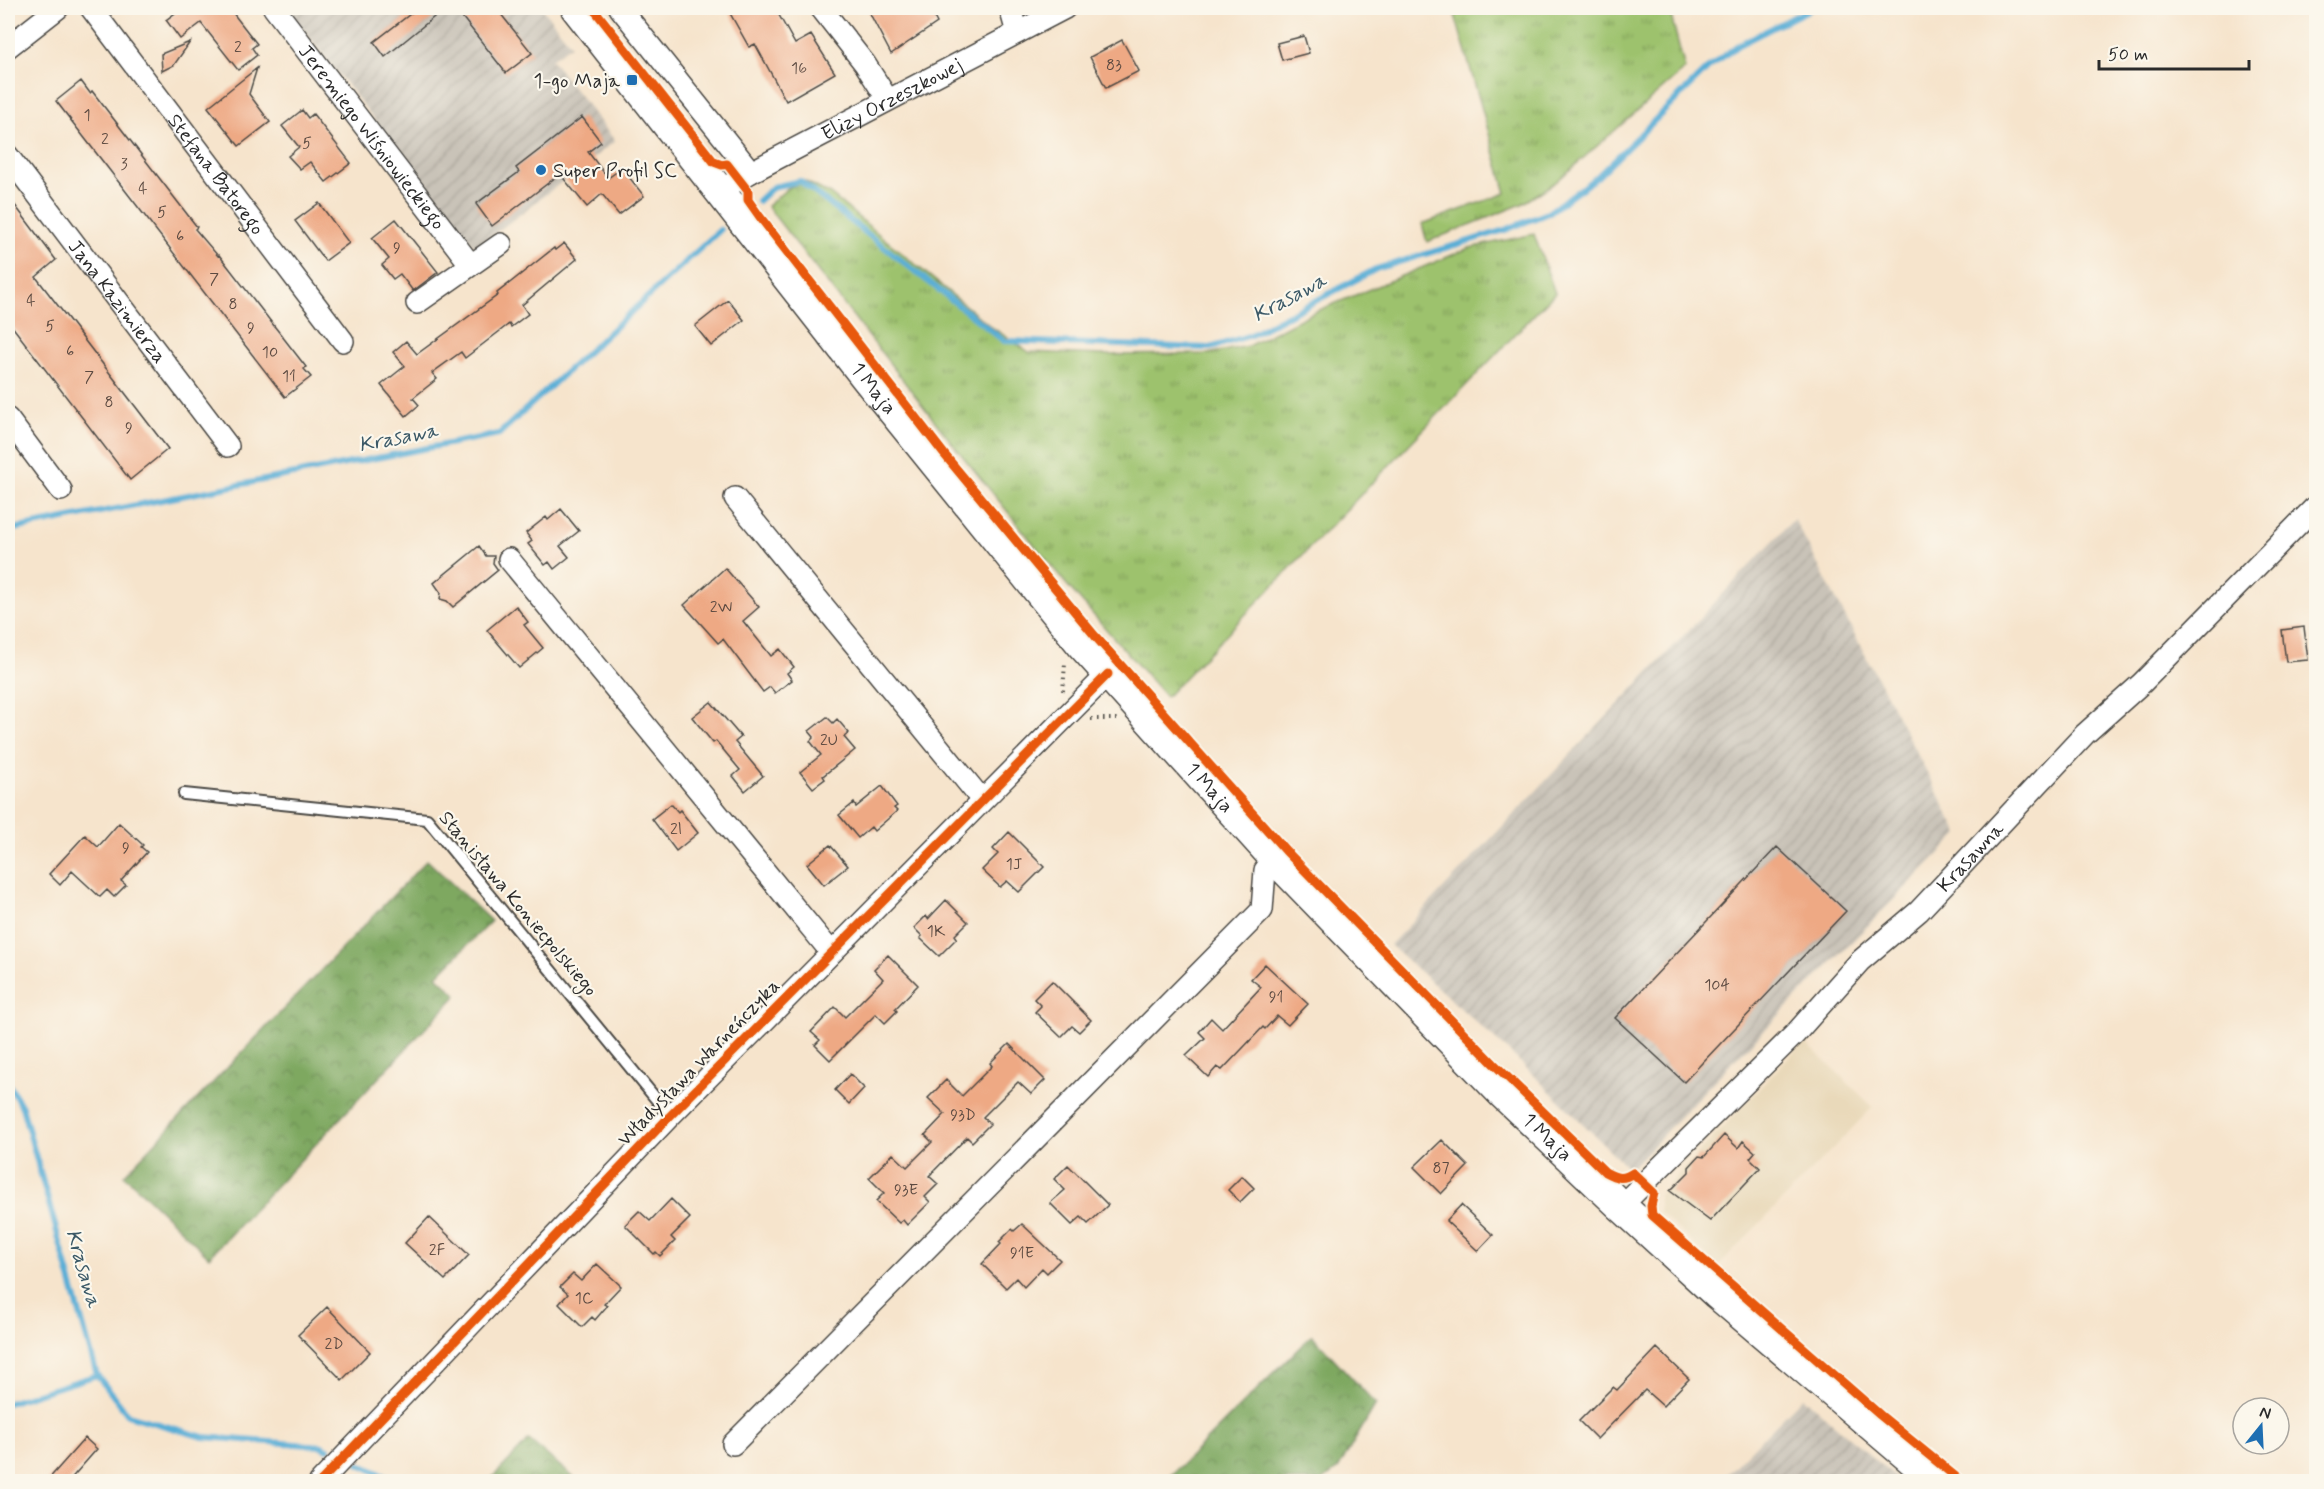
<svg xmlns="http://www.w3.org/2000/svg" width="2324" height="1489" viewBox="0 0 2324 1489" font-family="Mynerve,sans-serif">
	<defs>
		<pattern id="industrial-furrows" width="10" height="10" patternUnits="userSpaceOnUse" patternTransform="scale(1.5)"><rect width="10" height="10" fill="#c9c3b8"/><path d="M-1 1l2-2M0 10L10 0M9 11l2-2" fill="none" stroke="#ada89e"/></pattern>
		<pattern id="grass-tufts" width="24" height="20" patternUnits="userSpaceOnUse" patternTransform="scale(1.5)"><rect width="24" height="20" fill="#9dc26d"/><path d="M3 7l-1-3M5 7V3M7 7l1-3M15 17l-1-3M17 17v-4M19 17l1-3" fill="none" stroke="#809e5a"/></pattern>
		<pattern id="forest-crowns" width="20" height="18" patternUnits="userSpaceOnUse" patternTransform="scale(1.5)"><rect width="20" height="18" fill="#7ea860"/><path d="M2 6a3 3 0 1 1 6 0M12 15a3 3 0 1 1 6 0" fill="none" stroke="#67894f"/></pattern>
	</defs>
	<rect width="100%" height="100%" fill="#fbf7ec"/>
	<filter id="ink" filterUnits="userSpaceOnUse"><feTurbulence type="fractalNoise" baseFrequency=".0167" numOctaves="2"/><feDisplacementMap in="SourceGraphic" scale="12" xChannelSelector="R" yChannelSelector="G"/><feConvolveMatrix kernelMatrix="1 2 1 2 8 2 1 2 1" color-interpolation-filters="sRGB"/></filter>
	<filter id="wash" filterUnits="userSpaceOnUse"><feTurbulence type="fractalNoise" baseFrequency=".008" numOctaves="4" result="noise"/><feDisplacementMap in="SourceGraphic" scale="24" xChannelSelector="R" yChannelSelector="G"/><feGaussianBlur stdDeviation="1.35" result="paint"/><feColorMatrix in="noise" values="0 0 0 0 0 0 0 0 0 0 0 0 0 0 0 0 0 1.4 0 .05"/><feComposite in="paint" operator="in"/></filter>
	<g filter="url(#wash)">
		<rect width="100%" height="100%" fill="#f6e4cc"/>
		<path fill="#e9d9ba" d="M1804 1041 1873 1107 1718 1266 1659 1212V1195Z"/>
		<path fill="url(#industrial-furrows)" d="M286 8H542L571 45 551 59 615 141 476 248Z
			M1794 519 1959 834 1711 1084 1633 1166H1626L1515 1057 1390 945Z
			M1803 1397 1899 1481H1720Z"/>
		<path fill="url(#grass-tufts)" stroke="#64764c" stroke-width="1.5" d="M1453 8H1669L1685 69 1556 182 1522 204 1427 242 1422 224 1506 193Z
			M804 181 830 194 990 326 1029 352 1102 355 1208 354 1248 346 1312 313 1469 248 1534 234 1555 293 1166 697 1067 585 952 443 767 206 788 188Z"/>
		<path fill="url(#forest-crowns)" stroke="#546a46" stroke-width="1.5" d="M427 860 491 921 437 976 457 995 209 1257 124 1175Z
			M1312 1335 1376 1404 1338 1469 1322 1481H1165Z
			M529 1440 578 1481H489Z"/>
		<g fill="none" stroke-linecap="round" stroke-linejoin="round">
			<path stroke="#5aaed6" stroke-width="6" d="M758 201 773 187 800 181 1004 341 1210 348 1251 335 1376 269 1505 230 1548 213 1597 177 1707 69 1738 45 1812 8
				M8 530 499 434 720 230
				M8 1083 22 1107 97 1375 8 1403
				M97 1375 128 1415 203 1437 322 1446 328 1449
				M359 1464 387 1477 404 1482"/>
		</g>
		<g id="blocks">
			<path fill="#eea984" d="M182 8H229L257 44 252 48 257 55 238 70 201 23 180 39 166 20Z
				M418 8H445L385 57 374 42Z
				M455 8H496L532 53 506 73Z
				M727 8H775L795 44 811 35 835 73 786 101 755 44 749 47Z
				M867 8H929L937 23 891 54Z
				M1304 36 1309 53 1282 60 1277 43Z
				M1122 40 1139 71 1106 88 1090 57Z
				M190 42 174 65 162 71 161 54Z
				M257 68 249 94 270 122 239 146 208 107Z
				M81 81 90 93 92 91 197 227 195 229 218 256 219 255 306 367 304 369 311 377 285 397 56 101Z
				M302 110 308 118 313 114 351 163 326 182 310 162 300 169 288 156 299 147 282 126Z
				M582 117 601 142 588 152 608 178 622 168 644 196 619 215 602 194 587 207 560 174 492 226 476 204 519 172 516 168Z
				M8 196 56 260 36 277 168 449 130 480 8 321Z
				M319 203 349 243 325 261 295 221Z
				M396 219 438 272 413 291 400 274 393 279 382 265 389 259 372 238Z
				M564 243 577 259 522 305 528 314 511 327 509 324 465 358 461 352 432 373 437 379 413 398 419 405 406 416 381 385 405 366 393 352 406 341 417 354 498 295 497 293 554 248 555 250Z
				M728 300 744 320 711 346 695 326Z
				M561 509 579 531 560 546 569 557 554 569 549 562 545 565 528 544 532 541 526 533 546 517 548 520Z
				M479 546 486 556H494L493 563 498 570 453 607 447 601 440 599 441 593 434 583Z
				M725 568 759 607 743 621 771 656 780 649 794 667 787 673 792 680 775 693 770 687 763 692 723 639 718 643 684 605Z
				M516 606 528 622 524 625 543 648 519 668 487 630Z
				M2304 627 2308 660 2286 662 2282 630Z
				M711 702 741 737 735 742 763 776 745 791 733 776 740 770 716 741 713 743 692 717Z
				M827 717 833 723 837 719 849 733 844 737 855 750 823 776 825 779 813 788 800 772 821 755 810 741 814 737 809 731Z
				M882 786 897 806 894 808 897 811 874 831 871 827 858 838 839 815 854 803 856 807Z
				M671 804 678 812 680 810 698 833 676 851 652 819Z
				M119 823 143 845 141 847 147 852 121 881 126 885 114 897 107 890 100 897 72 871 60 885 49 874 85 835 98 847Z
				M1009 832 1044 867 1019 892 1007 881 1000 887 982 870 998 854 993 849Z
				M830 845 848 866 824 885 807 864Z
				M1777 847 1846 911 1684 1082 1615 1018Z
				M946 900 968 922 955 935 957 938 939 956 920 938 922 936 914 928 926 916 928 919Z
				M888 955 918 985 895 1009 897 1011 885 1023 876 1014 830 1060 815 1045 820 1040 811 1032 835 1007 845 1017 883 979 874 969Z
				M1265 964 1308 1004 1288 1025 1277 1016 1265 1029 1263 1027 1222 1070 1217 1067 1208 1077 1186 1056 1205 1038 1199 1032 1211 1018 1222 1029 1261 987 1251 979Z
				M1052 981 1091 1020 1079 1032 1072 1026 1061 1037 1035 1012 1041 1006 1034 999Z
				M1009 1044 1045 1080 1031 1094 1018 1082 983 1117 990 1124 972 1142 967 1137 929 1176 938 1184 925 1197 930 1202 907 1225 903 1220 899 1223 876 1201 884 1193 869 1178 893 1154 907 1167 932 1142 925 1135 945 1114 928 1098 946 1080 962 1096 992 1066 990 1063Z
				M850 1074 864 1088 849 1104 835 1090Z
				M1724 1135 1738 1148 1743 1141 1755 1152 1750 1158 1760 1168 1710 1221 1670 1191 1689 1172V1167L1699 1156 1704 1157Z
				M1442 1140 1468 1166 1441 1194 1414 1167Z
				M1068 1165 1108 1205 1088 1224 1081 1217 1072 1225 1050 1203 1065 1190 1054 1179Z
				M1242 1176 1254 1188 1240 1202 1228 1190Z
				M671 1199 690 1218 671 1237 675 1241 660 1256 656 1252 654 1254 625 1225 639 1211 650 1221Z
				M1461 1205 1493 1235 1478 1251 1446 1221Z
				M429 1217 469 1255 445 1280 405 1243Z
				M1022 1224 1060 1260 1047 1273 1042 1268 1024 1287 1016 1278 1006 1288 982 1264 1001 1244 999 1242 1012 1229 1014 1231Z
				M597 1264 621 1286 604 1304 607 1306 595 1320 592 1317 582 1327 559 1304 568 1294 560 1287 573 1274 581 1281Z
				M327 1307 370 1352 342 1380 298 1335Z
				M1657 1348 1689 1379 1663 1406 1645 1390 1597 1439 1579 1421 1613 1387 1617 1390Z
				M85 1438 97 1449 68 1482H46Z"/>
		</g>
	</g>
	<g filter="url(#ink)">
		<use href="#blocks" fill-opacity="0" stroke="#494743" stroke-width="1.5"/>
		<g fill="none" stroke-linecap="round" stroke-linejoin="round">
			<g stroke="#494743" stroke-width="14">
				<path id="service" d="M184 794 427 819 670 1116"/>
			</g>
			<g stroke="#494743" stroke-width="24">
				<g id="minor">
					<path id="s1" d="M91 8 343 341"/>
					<path id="s2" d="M274 8 470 264"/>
					<path d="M620 8 751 172"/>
					<path d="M821 8 865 64 888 100"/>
					<path d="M1010 8 1017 33"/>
					<path d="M8 47 58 8"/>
					<path id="s3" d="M8 156 228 446"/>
					<path id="s4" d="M720 191 751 172 1065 8"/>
					<path d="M417 303 501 244"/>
					<path d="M8 419 61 490"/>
					<path d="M735 498 982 800"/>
					<path d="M509 559 831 952"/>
					<path id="s5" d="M1621 1206 1795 1034 1860 961 1919 911 2085 734 2142 683 2316 506"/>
					<path d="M733 1444 1262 910 1265 870 1275 859"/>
					<path d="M320 1482 670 1116 1108 674"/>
				</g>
			</g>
			<g stroke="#494743" stroke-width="33">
				<g id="secondary">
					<path id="s6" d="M576 8 867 379 1083 646 1275 859 1502 1093 1621 1206 1717 1294 1938 1482"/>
				</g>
			</g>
			<path stroke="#494743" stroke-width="4" stroke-dasharray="1.5 4.5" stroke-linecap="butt" d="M1063 691 1065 663
				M1091 719H1117"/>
			<use href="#service" stroke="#fff" stroke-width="10"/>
			<use href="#minor" stroke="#fff" stroke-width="21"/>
			<use href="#secondary" stroke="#fff" stroke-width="30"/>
			<g stroke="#fbf7ec" stroke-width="13">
				<path id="cycleway" d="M593 8 714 162 722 165 727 164 748 191V200L760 217 944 454 1095 636 1286 851 1494 1064 1605 1172C1616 1178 1623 1180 1633 1173L1654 1193 1651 1206 1652 1215 1880 1415 1962 1482
					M320 1482 670 1116 1108 674"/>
			</g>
			<use href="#cycleway" stroke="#e8590c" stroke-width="9"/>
		</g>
	</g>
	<g fill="#1f6fb2" stroke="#fbf7ec" stroke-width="2">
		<rect x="626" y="74" width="12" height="12" rx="3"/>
		<circle cx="541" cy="170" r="6"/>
	</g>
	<g text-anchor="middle" stroke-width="4.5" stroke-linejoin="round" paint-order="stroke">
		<g font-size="16" fill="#5c4a41">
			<text x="238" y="52">2</text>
			<text x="1114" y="70">83</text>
			<text x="799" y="73">16</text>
			<text x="87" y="120">1</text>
			<text x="105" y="144">2</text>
			<text x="307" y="148">5</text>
			<text x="124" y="169">3</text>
			<text x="143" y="193">4</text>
			<text x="162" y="217">5</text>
			<text x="180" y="241">6</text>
			<text x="397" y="253">9</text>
			<text x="214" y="284">7</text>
			<text x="31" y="305">4</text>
			<text x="233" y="309">8</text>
			<text x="50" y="331">5</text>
			<text x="251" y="333">9</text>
			<text x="70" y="356">6</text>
			<text x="270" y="357">10</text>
			<text x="289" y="381">11</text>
			<text x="89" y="382">7</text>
			<text x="109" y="407">8</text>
			<text x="129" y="433">9</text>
			<text x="721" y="612">2W</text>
			<text x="829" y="745">2U</text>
			<text x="676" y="834">2l</text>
			<text x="126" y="853">9</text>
			<text x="1014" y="869">1J</text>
			<text x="936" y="936">1K</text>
			<text x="1717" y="990">104</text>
			<text x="1276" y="1002">91</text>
			<text x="963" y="1120">93D</text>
			<text x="1441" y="1173">87</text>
			<text x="906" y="1195">93E</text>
			<text x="437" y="1255">2F</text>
			<text x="1022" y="1258">91E</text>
			<text x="584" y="1303">1C</text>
			<text x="334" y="1349">2D</text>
		</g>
		<g font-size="20" fill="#2b2b2b" stroke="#fbf7ec" text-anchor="end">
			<text x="620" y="87">1-go Maja</text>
			<text x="553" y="177" text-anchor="start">Super Profil SC</text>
		</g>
		<g font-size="20" fill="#2b2b2b" stroke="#fbf7ec">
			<text dy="7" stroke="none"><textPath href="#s4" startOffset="195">Elizy Orzeszkowej</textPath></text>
			<text dy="7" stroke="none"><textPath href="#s2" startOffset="162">Jeremiego Wiśniowieckiego</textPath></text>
			<text dy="7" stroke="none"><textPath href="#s1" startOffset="208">Stefana Batorego</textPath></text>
			<text dy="7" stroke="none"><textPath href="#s3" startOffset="182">Jana Kazimierza</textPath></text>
			<text dy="7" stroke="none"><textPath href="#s6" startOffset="483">1 Maja</textPath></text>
			<text dy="7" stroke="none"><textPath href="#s6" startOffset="1005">1 Maja</textPath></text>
			<text dy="7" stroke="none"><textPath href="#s5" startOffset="494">Krasawna</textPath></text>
			<text transform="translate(519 903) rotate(50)" y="7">Stanisława Koniecpolskiego</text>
			<text transform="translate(698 1062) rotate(-46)" y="7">Władysława Warneńczyka</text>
			<text dy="7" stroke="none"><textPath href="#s6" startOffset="1491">1 Maja</textPath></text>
		</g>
		<g font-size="21" font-style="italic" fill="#3b5967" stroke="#fbf7ec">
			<text transform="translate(1289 297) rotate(-28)" y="7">Krasawa</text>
			<text transform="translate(398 437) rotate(-11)" y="7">Krasawa</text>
			<text transform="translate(84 1268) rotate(74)" y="7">Krasawa</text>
		</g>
	</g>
	<rect width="2324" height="1489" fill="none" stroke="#fbf7ec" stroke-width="30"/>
	<g transform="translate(2261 1426) rotate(18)"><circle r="28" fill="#fbf7ec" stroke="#a8a59f" stroke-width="1.5"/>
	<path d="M0-4.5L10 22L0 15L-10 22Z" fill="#1f6fb2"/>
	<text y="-9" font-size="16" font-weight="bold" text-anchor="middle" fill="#2b2b2b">N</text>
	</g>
	<path d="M2099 60v9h150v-9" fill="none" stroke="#2b2b2b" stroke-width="3"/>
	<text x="2108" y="60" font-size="18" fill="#2b2b2b" stroke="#fbf7ec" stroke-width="4.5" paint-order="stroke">50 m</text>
</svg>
